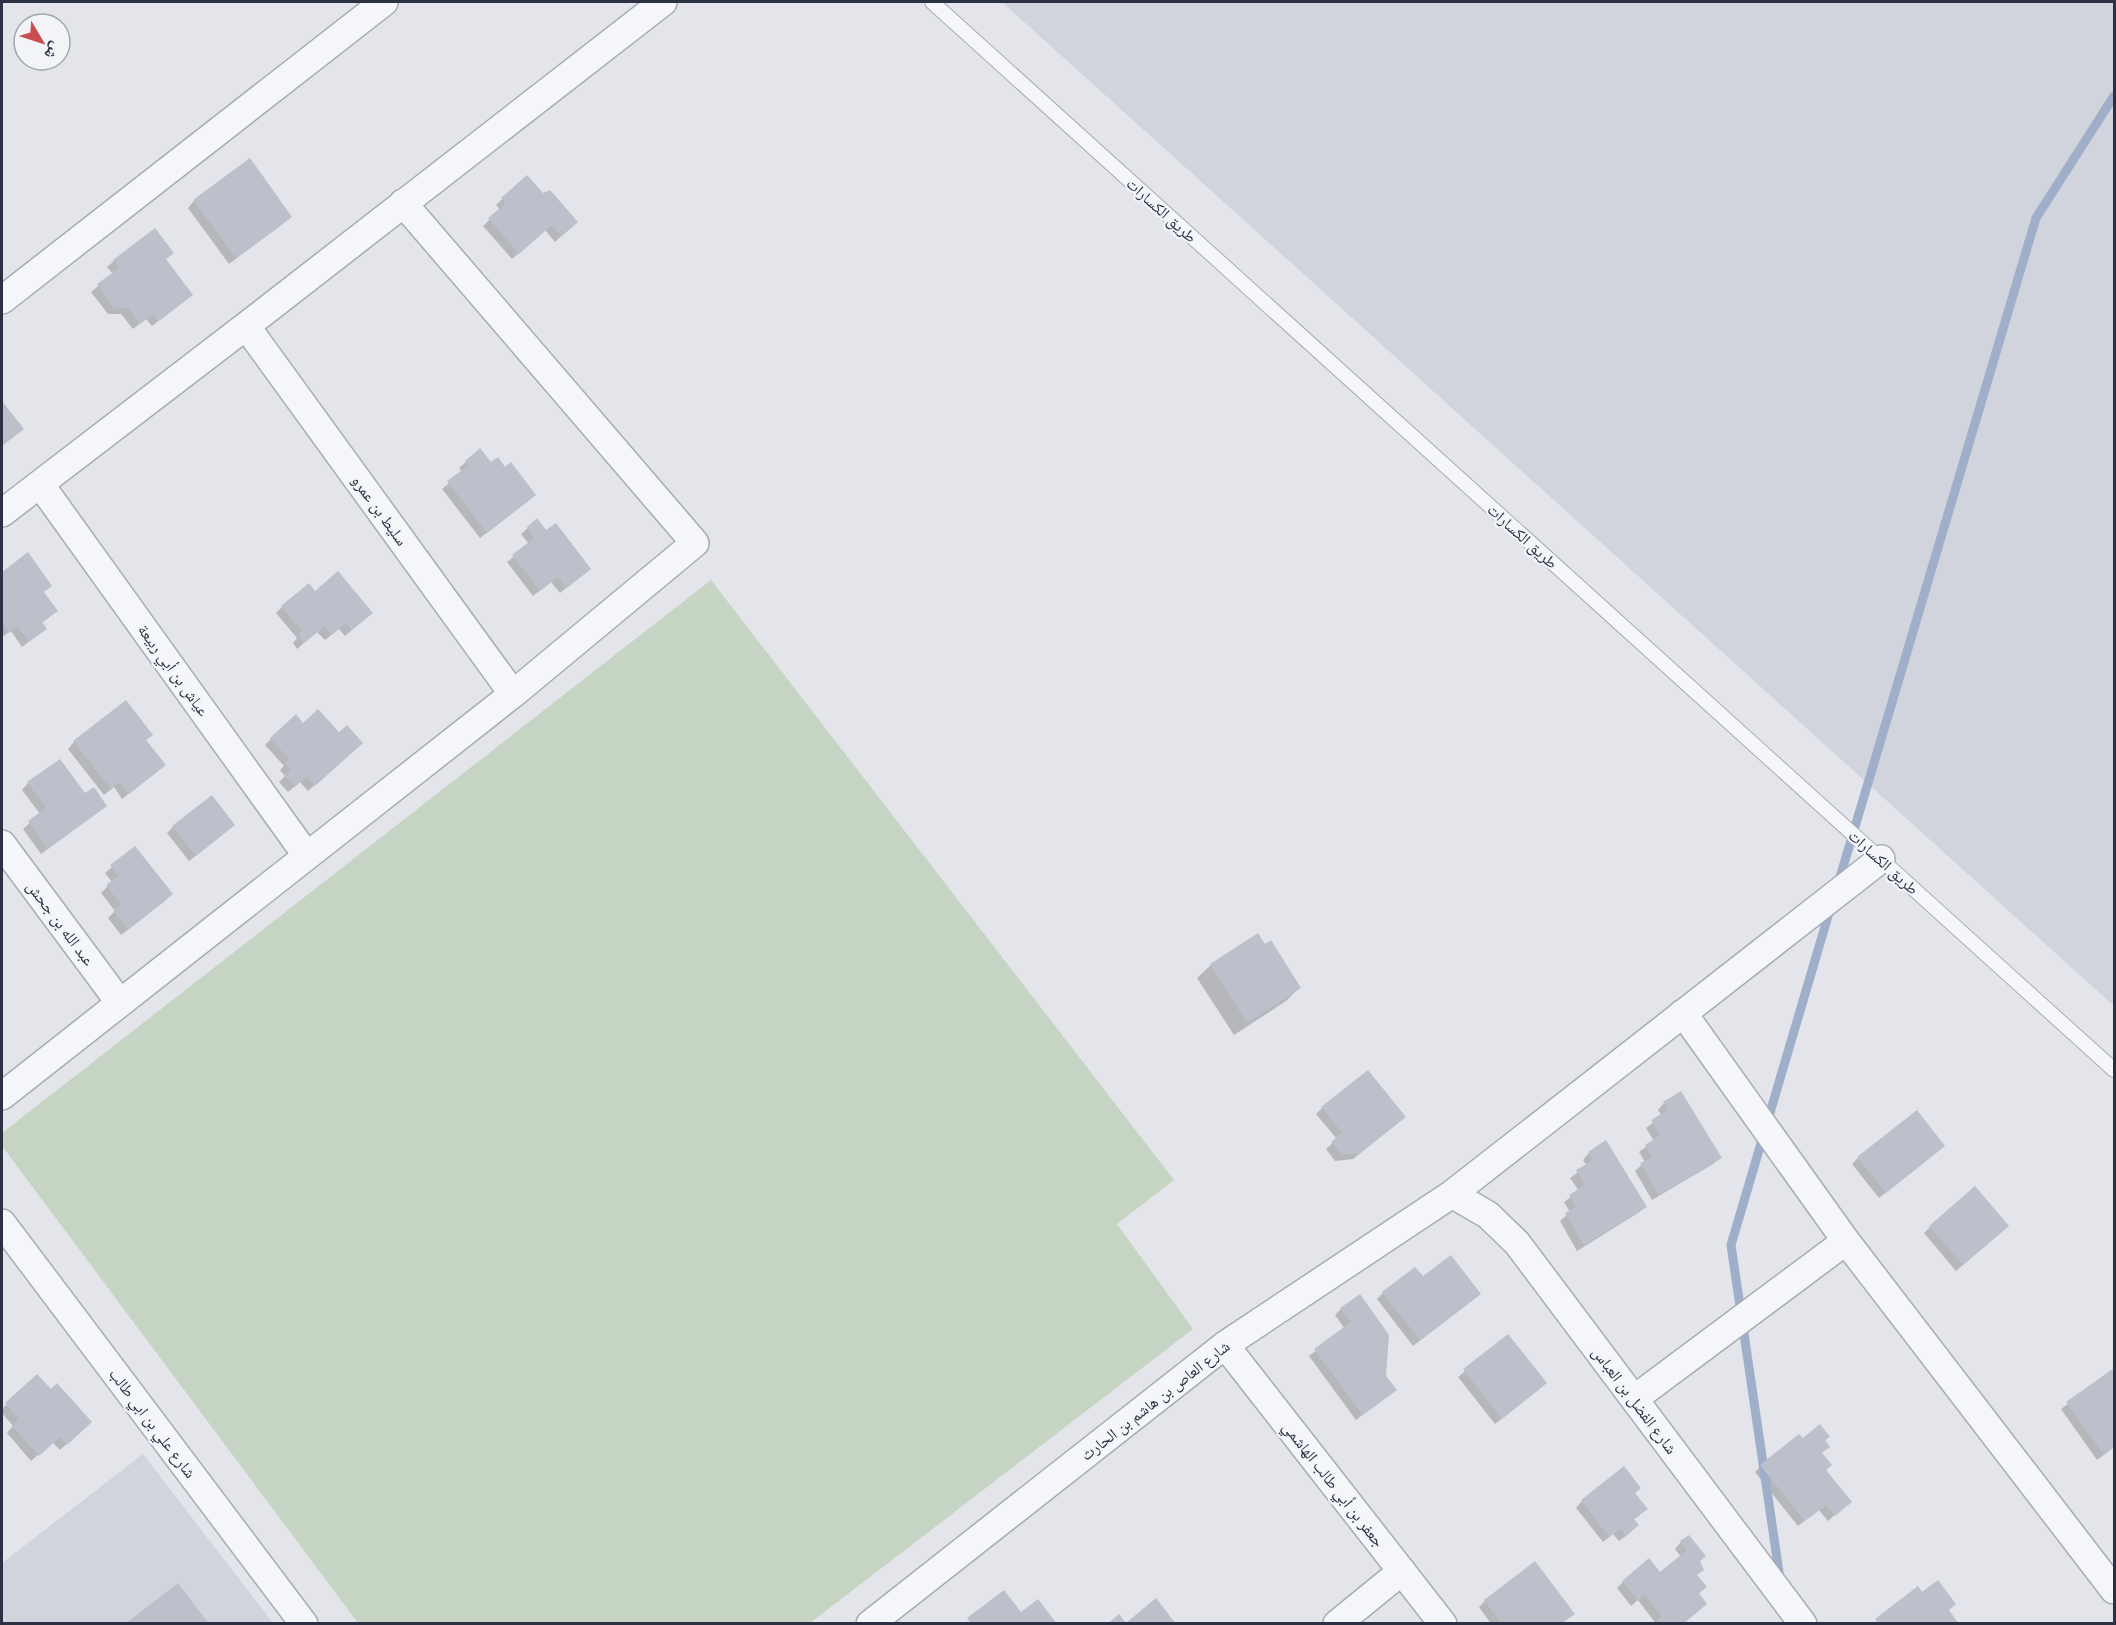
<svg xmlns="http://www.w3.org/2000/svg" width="2116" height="1625" viewBox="0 0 2116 1625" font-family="Overpass,'Noto Naskh Arabic',sans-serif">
	<rect width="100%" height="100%" fill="#e3e5ea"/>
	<path fill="#d1d4dc" d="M1002 2H2114V1006L1226 204Z
		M143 1454 273 1623 2 1624V1563Z"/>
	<path fill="#c6d4c4" d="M711 580 1174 1180 1117 1224 1193 1329 810 1623H358L2 1146V1133Z"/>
	<path fill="#0003" d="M502 199 570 228 555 242 545 230 512 259 483 226 500 210 496 205Z
		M194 201 284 223 229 264 188 208Z
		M165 260 191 295 152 326 146 319 133 329 121 314H108L91 292 113 274 107 267 114 261Z
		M2 403 22 429 2 446Z
		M480 450 491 464 528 501 480 538 442 489 462 472 459 468Z
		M537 520 582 575 560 593 551 582 533 596 507 562 529 544 521 534Z
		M28 554 43 593 50 617 41 623 45 629 22 647 11 631 2 637V573Z
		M315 593 365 619 345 636 339 629 325 640 317 632 297 649 293 643 297 638 276 613 282 607Z
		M295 716 303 725 355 749 308 791 300 782 288 792 279 782 285 776 280 770 284 766 265 745Z
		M74 742 158 771 122 799 114 787 104 795 68 749Z
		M28 783 84 795 105 806 41 854 23 829 40 814 22 790Z
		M173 827 227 831 189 861 167 833Z
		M135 848 165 901 121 935 108 918 115 911 101 893 112 882 105 873Z
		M1211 965 1299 988 1286 1001 1234 1035 1197 978Z
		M1664 1103 1720 1157 1713 1164 1652 1200 1635 1171 1645 1162 1639 1152 1654 1141 1646 1128 1662 1116 1658 1110Z
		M1322 1108 1398 1123 1353 1159 1335 1161 1326 1149 1337 1139 1316 1114Z
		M1937 1152 1879 1198 1852 1164 1858 1158Z
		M1589 1153 1645 1207 1638 1213 1577 1251 1560 1221 1570 1212 1564 1202 1579 1191 1570 1178 1587 1166 1583 1160Z
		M1930 1227 2001 1232 1956 1271 1924 1233Z
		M1383 1293 1473 1300 1413 1346 1377 1299Z
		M1341 1309 1388 1335 1385 1376 1395 1390 1356 1420 1309 1356 1345 1329 1335 1315Z
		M1507 1336 1538 1390 1495 1424 1458 1377Z
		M2114 1370V1447L2097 1460 2061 1409Z
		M37 1376 84 1428 60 1450 52 1442 31 1461 7 1433 13 1426 2 1413V1409Z
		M1803 1440 1823 1441 1821 1453 1825 1470 1843 1508 1828 1521 1819 1510 1798 1526 1755 1472 1761 1466Z
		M1634 1493 1640 1515 1633 1520 1631 1532 1619 1541 1613 1534 1603 1542 1576 1508 1582 1501Z
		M1681 1542 1699 1561 1696 1575 1705 1587 1698 1594 1682 1624H1656L1638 1600 1631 1606 1617 1588 1623 1582 1660 1574 1681 1557 1675 1549Z
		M1485 1601 1561 1624H1491L1479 1607Z"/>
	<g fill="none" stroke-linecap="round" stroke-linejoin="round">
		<path stroke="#9faec9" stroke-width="9" d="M1838 884 2036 218 2114 96
			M1780 1579 1731 1245 1831 906"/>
	</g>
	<path fill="#bdc0ca" d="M250 158 292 217 236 258 193 200Z
		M527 175 543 193 550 190 578 222 562 236 552 225 519 254 488 218 506 203 501 198Z
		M155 228 174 253 166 259 193 295 159 321 153 314 140 324 128 308 114 309 97 284 119 268 113 260Z
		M2 401 24 429 2 446Z
		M480 448 491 462 498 457 505 467 511 462 536 495 487 533 447 481 468 466 465 461Z
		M537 518 546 530 556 523 591 569 567 588 558 577 540 591 512 555 534 538 527 527Z
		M28 552 52 586 44 592 58 611 42 622 47 629 29 642 18 626 9 633 2 622V572Z
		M338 571 373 613 352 630 346 623 332 635 324 627 304 643 298 635 302 631 281 606 309 583 315 591Z
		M126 700 153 735 146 740 166 765 129 794 120 782 111 789 73 741Z
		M318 709 339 732 347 725 363 743 315 786 307 776 295 787 284 775 291 769 285 763 289 759 270 738 296 714 303 723Z
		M60 759 85 793 94 787 107 806 48 849 28 821 46 808 27 782Z
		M212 795 235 825 196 856 172 826Z
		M135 846 173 894 128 930 113 911 121 905 106 885 118 876 110 865Z
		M1258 933 1265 944 1271 940 1301 988 1247 1023 1210 964Z
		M1368 1070 1406 1117 1360 1153 1342 1155 1331 1142 1342 1132 1321 1107Z
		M1681 1091 1722 1158 1659 1195 1640 1163 1652 1157 1645 1145 1660 1135 1651 1120 1668 1110 1663 1102Z
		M1917 1110 1945 1146 1886 1193 1857 1157Z
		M1606 1140 1647 1207 1584 1245 1565 1213 1576 1207 1569 1195 1585 1185 1576 1170 1593 1160 1588 1152Z
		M1975 1186 2009 1226 1963 1265 1929 1226Z
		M1451 1255 1481 1294 1420 1340 1382 1292 1415 1267 1423 1276Z
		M1360 1294 1389 1335 1386 1376 1397 1390 1363 1415 1314 1349 1351 1322 1340 1308Z
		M1508 1334 1547 1383 1502 1419 1463 1369Z
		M2114 1368V1447L2104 1455 2066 1402Z
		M37 1374 51 1389 57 1383 92 1422 67 1445 60 1437 39 1456 12 1426 19 1419 5 1403Z
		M1820 1424 1830 1437 1825 1440 1830 1447 1822 1453 1832 1465 1826 1470 1852 1502 1835 1516 1826 1505 1805 1521 1760 1465 1799 1434 1803 1438Z
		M1624 1466 1641 1488 1635 1493 1648 1509 1634 1519 1639 1525 1626 1536 1620 1529 1609 1537 1581 1500Z
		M1689 1535 1706 1556 1700 1561 1704 1570 1697 1575 1707 1587 1699 1593 1707 1604 1683 1624H1660L1657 1620 1662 1616 1645 1595 1638 1600 1622 1581 1649 1558 1660 1572 1687 1550 1680 1541Z
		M1535 1561 1575 1614 1561 1624H1502L1484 1600Z
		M1938 1580 1956 1604 1949 1610 1959 1624H1879L1875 1619 1918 1586 1922 1592Z
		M178 1583 209 1624H125Z
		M1004 1590 1021 1612 1038 1599 1057 1624H971L967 1618Z
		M1156 1598 1176 1624H1107L1119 1614 1126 1623Z"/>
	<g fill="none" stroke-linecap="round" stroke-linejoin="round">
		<g stroke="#a8abb4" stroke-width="16">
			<path id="service" d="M932 2 2114 1070"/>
		</g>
		<g stroke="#a8abb4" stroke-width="30">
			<path id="minor" d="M2 300 384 2
				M246 326 513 694
				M40 484 307 856
				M2 513 246 326 663 2
				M2 844 120 1003
				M1683 1013 1846 1241 2114 1590
				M2 1096 513 694 695 543 403 203
				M1452 1194 1488 1215 1517 1243 1803 1624
				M2 1223 304 1624
				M1225 1345 1443 1624
				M1634 1399 1846 1241
				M870 1624 1225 1345 1452 1194 1881 859
				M1337 1624 1402 1571"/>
		</g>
		<use href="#service" stroke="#f5f6f9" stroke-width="14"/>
		<use href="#minor" stroke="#f5f6f9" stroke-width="27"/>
	</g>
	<g text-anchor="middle" stroke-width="4.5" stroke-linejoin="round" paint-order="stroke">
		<g font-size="16" fill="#2b3142" stroke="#f2f4f8">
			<text transform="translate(1162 210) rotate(42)" y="6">طريق الكسارات</text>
			<text transform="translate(380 510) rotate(54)" y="6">سليط بن عمرو</text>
			<text transform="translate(1523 536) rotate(42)" y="6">طريق الكسارات</text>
			<text transform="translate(174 670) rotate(54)" y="6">عياش بن أبي ربيعة</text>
			<text transform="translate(1884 862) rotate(42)" y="6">طريق الكسارات</text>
			<text transform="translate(61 923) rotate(53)" y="6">عبد الله بن جحش</text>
			<text transform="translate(1155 1400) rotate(-38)" y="6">شارع العاص بن هاشم بن الحارث</text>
			<text transform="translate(1635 1400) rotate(53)" y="6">شارع الفضل بن العباس</text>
			<text transform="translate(153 1423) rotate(53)" y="6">شارع علي بن ابي طالب</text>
			<text transform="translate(1334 1484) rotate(52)" y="6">جعفر بن أبي طالب الهاشمي</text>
		</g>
	</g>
	<rect width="2116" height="1625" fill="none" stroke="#2b3142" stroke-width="6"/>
	<g transform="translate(42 42) rotate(129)"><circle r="28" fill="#f2f4f8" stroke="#a2a6af" stroke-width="1.5"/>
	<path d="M0-4.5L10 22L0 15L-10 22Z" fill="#c94e51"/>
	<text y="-9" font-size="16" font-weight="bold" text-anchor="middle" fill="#2b3142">ش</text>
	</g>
</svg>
